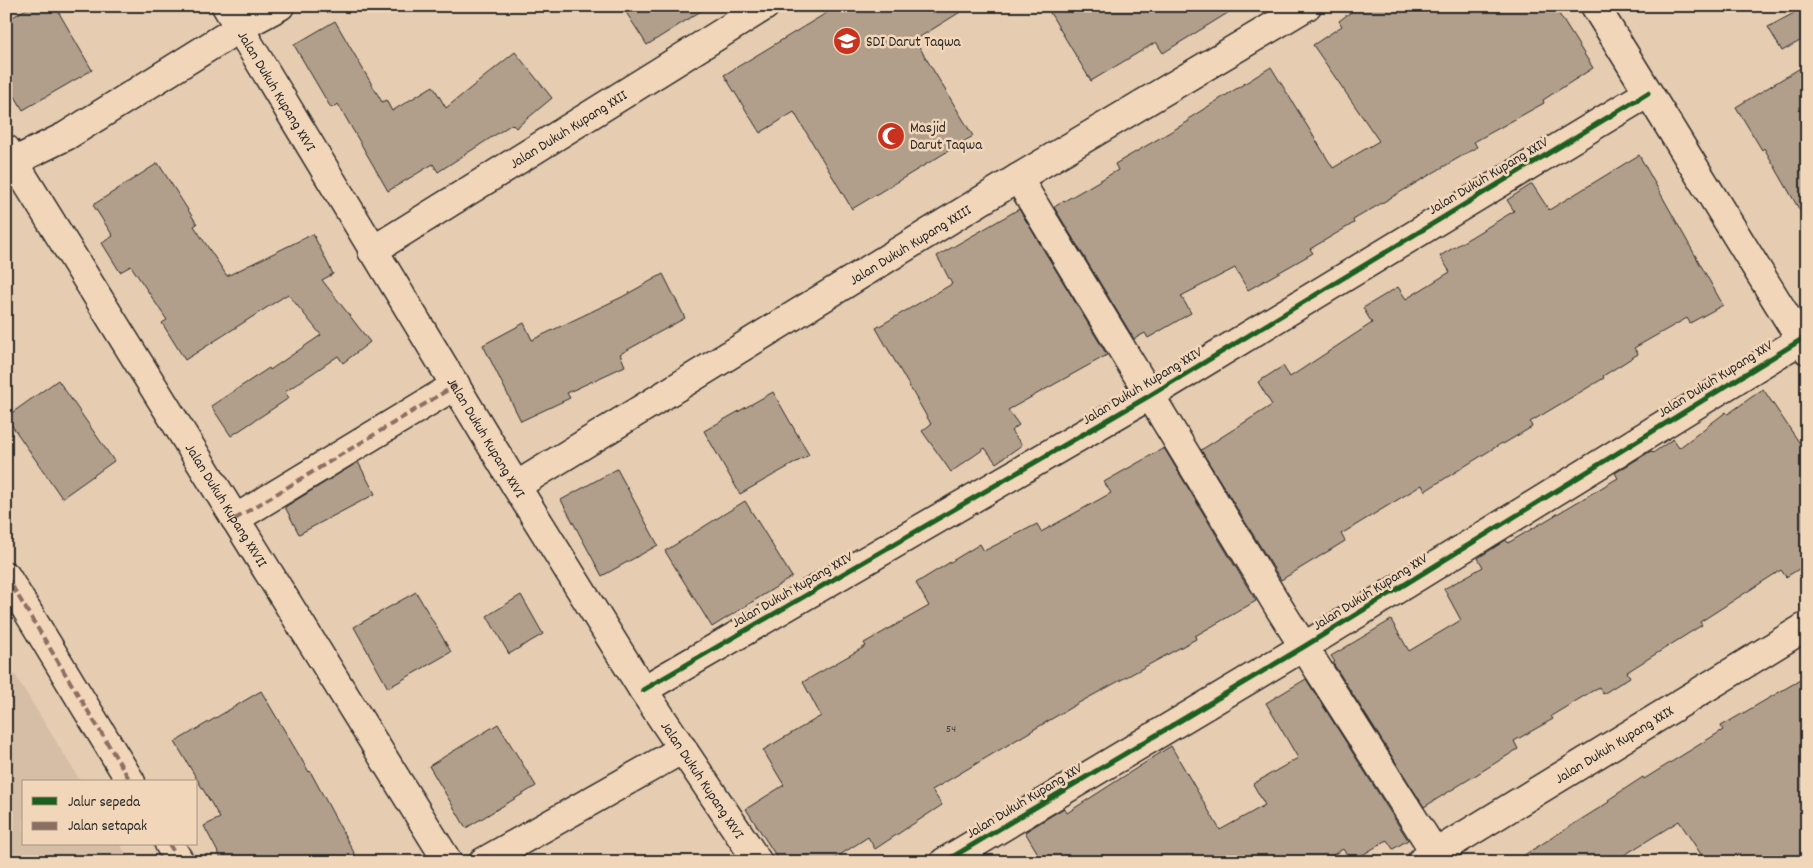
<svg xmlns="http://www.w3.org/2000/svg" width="1813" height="868" viewBox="0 0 1813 868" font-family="Dekko,sans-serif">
	<rect width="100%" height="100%" fill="#e6ccb1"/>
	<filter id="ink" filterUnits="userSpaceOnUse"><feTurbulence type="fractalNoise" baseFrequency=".02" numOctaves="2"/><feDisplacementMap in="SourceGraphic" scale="10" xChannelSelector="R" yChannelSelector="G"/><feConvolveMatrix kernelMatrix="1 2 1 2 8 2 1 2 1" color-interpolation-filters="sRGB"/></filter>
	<g filter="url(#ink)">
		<path fill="#d6bea6" d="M6 660 81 782H24V844H120L131 862H6Z"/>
		<path fill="#b19f8c" stroke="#2b2b2b" d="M31 6H55L92 70 23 110 6 81V21Z
			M622 6H709L647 45Z
			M838 6H970L915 40 973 136 852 209 794 112 760 133 724 75Z
			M1046 6H1239L1163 53 1156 42 1091 81Z
			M1359 6H1554L1593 68 1543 100 1544 103 1474 142 1477 147 1353 220 1354 223 1310 249 1313 253 1248 290 1235 268 1181 296 1191 313 1148 338 1145 333 1134 339 1054 207 1118 170 1115 164 1189 121 1188 119 1271 67 1333 168 1379 141 1313 45 1342 26 1339 21Z
			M1807 6V37L1782 51 1768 27Z
			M335 21 382 102 386 100 392 111 433 86 446 108 515 52 552 98 516 128 512 124 438 172 433 164 388 191 338 104 331 108 294 45Z
			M1807 64V223L1764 148 1762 150 1736 107Z
			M1639 155 1723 305 1690 323 1687 318 1634 348 1638 354 1603 376 1604 378 1530 422 1532 427 1503 444 1502 443 1425 491 1422 485 1341 534 1345 541 1281 580 1201 450 1272 405 1258 382 1283 366 1290 377 1372 323 1363 308 1398 287 1406 299 1450 272 1440 256 1514 211 1507 200 1532 184 1549 210Z
			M158 163 197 224 194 226 227 276 313 234 333 274 322 280 370 342 343 363 338 356 285 392 289 398 231 436 211 406 269 368 270 370 321 335 288 294 185 360 162 323 167 320 131 266 120 272 102 243 113 236 93 205Z
			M1019 209 1107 355 1008 410 1019 425 1011 431 1022 445 996 463 985 448 951 472 922 431 931 424 876 328 952 284 937 256Z
			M663 274 685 318 620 354 625 366 567 393 570 398 521 421 483 345 524 323 532 340 622 297Z
			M58 380 114 461 62 498 6 417Z
			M1763 389 1807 454V564L1786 577 1781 570 1700 622 1702 625 1627 672 1630 677 1603 694 1599 687 1551 716 1553 719 1514 741 1518 749 1424 807 1333 663 1335 662 1331 656 1391 620 1409 651 1461 620 1444 589 1483 567 1478 558 1506 540 1508 543 1618 478 1615 473 1651 451 1653 453 1673 439 1679 448 1726 412 1728 414Z
			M773 392 809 455 740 494 704 431Z
			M1164 448 1256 601 1195 636 1196 639 1075 705 932 790 942 805 875 849 868 837 829 862H780L746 809 784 785 763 750 821 716 803 682 866 646 864 643 929 606 916 583 980 544 984 551 1037 524 1041 532 1111 493 1104 482Z
			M358 462 375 494 299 534 285 507Z
			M617 469 658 545 602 576 561 500Z
			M745 501 792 577 712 627 665 551Z
			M416 592 451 652 388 688 354 627Z
			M521 595 543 634 509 654 487 616Z
			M1807 676V862H1706L1679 821 1613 862H1513L1609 802 1608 800 1643 777 1644 779 1723 730 1721 726Z
			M1306 679 1408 840 1393 849 1387 840 1351 862 1343 849 1321 862H1043L1025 832 1064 808 1067 813 1171 746 1220 830 1265 805 1253 784 1298 758 1266 703Z
			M261 691 309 772 310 771 359 862H223L204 826 220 818 175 742Z
			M498 724 536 786 466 828 429 766Z"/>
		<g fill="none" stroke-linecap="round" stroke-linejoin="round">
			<g stroke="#2b2b2b" stroke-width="31">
				<g id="minor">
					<path id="s1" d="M226 6 516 486 643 690 758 862"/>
					<path d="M1595 6 1807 350"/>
					<path id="s2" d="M6 149 448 862"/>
					<path d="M15 161 66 136 239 28 280 6"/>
					<path d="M1018 178 1281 611 1441 862"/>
					<path id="s3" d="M372 251 765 6"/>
					<path id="s4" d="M516 486 1018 178 1307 6"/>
					<path d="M235 519 456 385"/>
					<path d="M6 576 131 782"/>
					<path d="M643 690 1149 396 1648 93"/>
					<path d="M169 844 180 862"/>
					<path d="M483 862 683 749"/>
					<path d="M944 862 1305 646 1807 336"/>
					<path id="s5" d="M1421 862 1807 626"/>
				</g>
			</g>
			<use href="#minor" stroke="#f2d6b9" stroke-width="28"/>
			<path stroke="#8d6e63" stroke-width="4" stroke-dasharray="8 4" stroke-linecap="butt" d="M235 519 456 385
				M6 576 131 782
				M169 844 180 862"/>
			<g stroke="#f2d6b9" stroke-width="8">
				<path id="cycleway" d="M643 690 1149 396 1648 93
					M944 862 1305 646 1807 336"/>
			</g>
			<use href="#cycleway" stroke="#1b5e20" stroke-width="5"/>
		</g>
	</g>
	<defs>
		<g id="school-disc" transform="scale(1.4375)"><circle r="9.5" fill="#c8321e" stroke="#f2d6b9"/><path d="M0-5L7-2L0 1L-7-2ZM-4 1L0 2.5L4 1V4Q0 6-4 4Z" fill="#fff"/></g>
		<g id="mosque-disc" transform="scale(1.4375)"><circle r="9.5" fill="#c8321e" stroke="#f2d6b9"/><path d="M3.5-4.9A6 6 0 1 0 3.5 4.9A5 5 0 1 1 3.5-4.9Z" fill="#fff"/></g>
	</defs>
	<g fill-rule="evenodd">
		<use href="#school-disc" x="847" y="41"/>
		<use href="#mosque-disc" x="891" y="136"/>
	</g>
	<g text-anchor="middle" stroke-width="5" stroke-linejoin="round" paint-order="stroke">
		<g font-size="12" fill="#4c4843">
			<text x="951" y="732">54</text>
		</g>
		<g font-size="15" fill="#2b2b2b" stroke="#f2d6b9" text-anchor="start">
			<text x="866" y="46">SDI Darut Taqwa</text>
			<text x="910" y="132">Masjid<tspan x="910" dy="17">Darut Taqwa</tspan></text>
		</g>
		<g font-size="15" fill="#2b2b2b" stroke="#f2d6b9">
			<text dy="5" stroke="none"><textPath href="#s1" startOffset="99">Jalan Dukuh Kupang XXVI</textPath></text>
			<text dy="5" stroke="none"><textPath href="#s3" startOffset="231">Jalan Dukuh Kupang XXII</textPath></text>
			<text transform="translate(1488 175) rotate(-31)" y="5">Jalan Dukuh Kupang XXIV</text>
			<text dy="5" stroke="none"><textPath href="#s4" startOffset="462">Jalan Dukuh Kupang XXIII</textPath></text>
			<text transform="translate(1715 378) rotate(-32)" y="5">Jalan Dukuh Kupang XXV</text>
			<text transform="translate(1142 385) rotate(-31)" y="5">Jalan Dukuh Kupang XXIV</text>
			<text dy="5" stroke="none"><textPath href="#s1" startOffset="504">Jalan Dukuh Kupang XXVI</textPath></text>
			<text dy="5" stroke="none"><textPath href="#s2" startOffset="419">Jalan Dukuh Kupang XXVII</textPath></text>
			<text transform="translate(792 589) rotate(-30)" y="5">Jalan Dukuh Kupang XXIV</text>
			<text transform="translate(1370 591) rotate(-32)" y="5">Jalan Dukuh Kupang XXV</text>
			<text dy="5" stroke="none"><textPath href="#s5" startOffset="226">Jalan Dukuh Kupang XXIX</textPath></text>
			<text dy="5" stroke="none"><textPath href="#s1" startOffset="909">Jalan Dukuh Kupang XXVI</textPath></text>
			<text transform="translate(1024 800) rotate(-31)" y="5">Jalan Dukuh Kupang XXV</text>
		</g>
	</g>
	<rect width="1813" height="868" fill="none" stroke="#f2d6b9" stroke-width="25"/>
	<rect x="12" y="12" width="1788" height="843" fill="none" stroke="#2b2b2b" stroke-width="2" filter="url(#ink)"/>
	<rect x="22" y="780" width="175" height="65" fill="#f2d6b9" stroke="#a29280"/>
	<rect x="32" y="797" width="25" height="8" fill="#1b5e20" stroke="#a29280"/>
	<text x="68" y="806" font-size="15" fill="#2b2b2b">Jalur sepeda</text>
	<rect x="32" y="822" width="25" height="8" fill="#8d6e63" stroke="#a29280"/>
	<text x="68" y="830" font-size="15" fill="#2b2b2b">Jalan setapak</text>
</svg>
